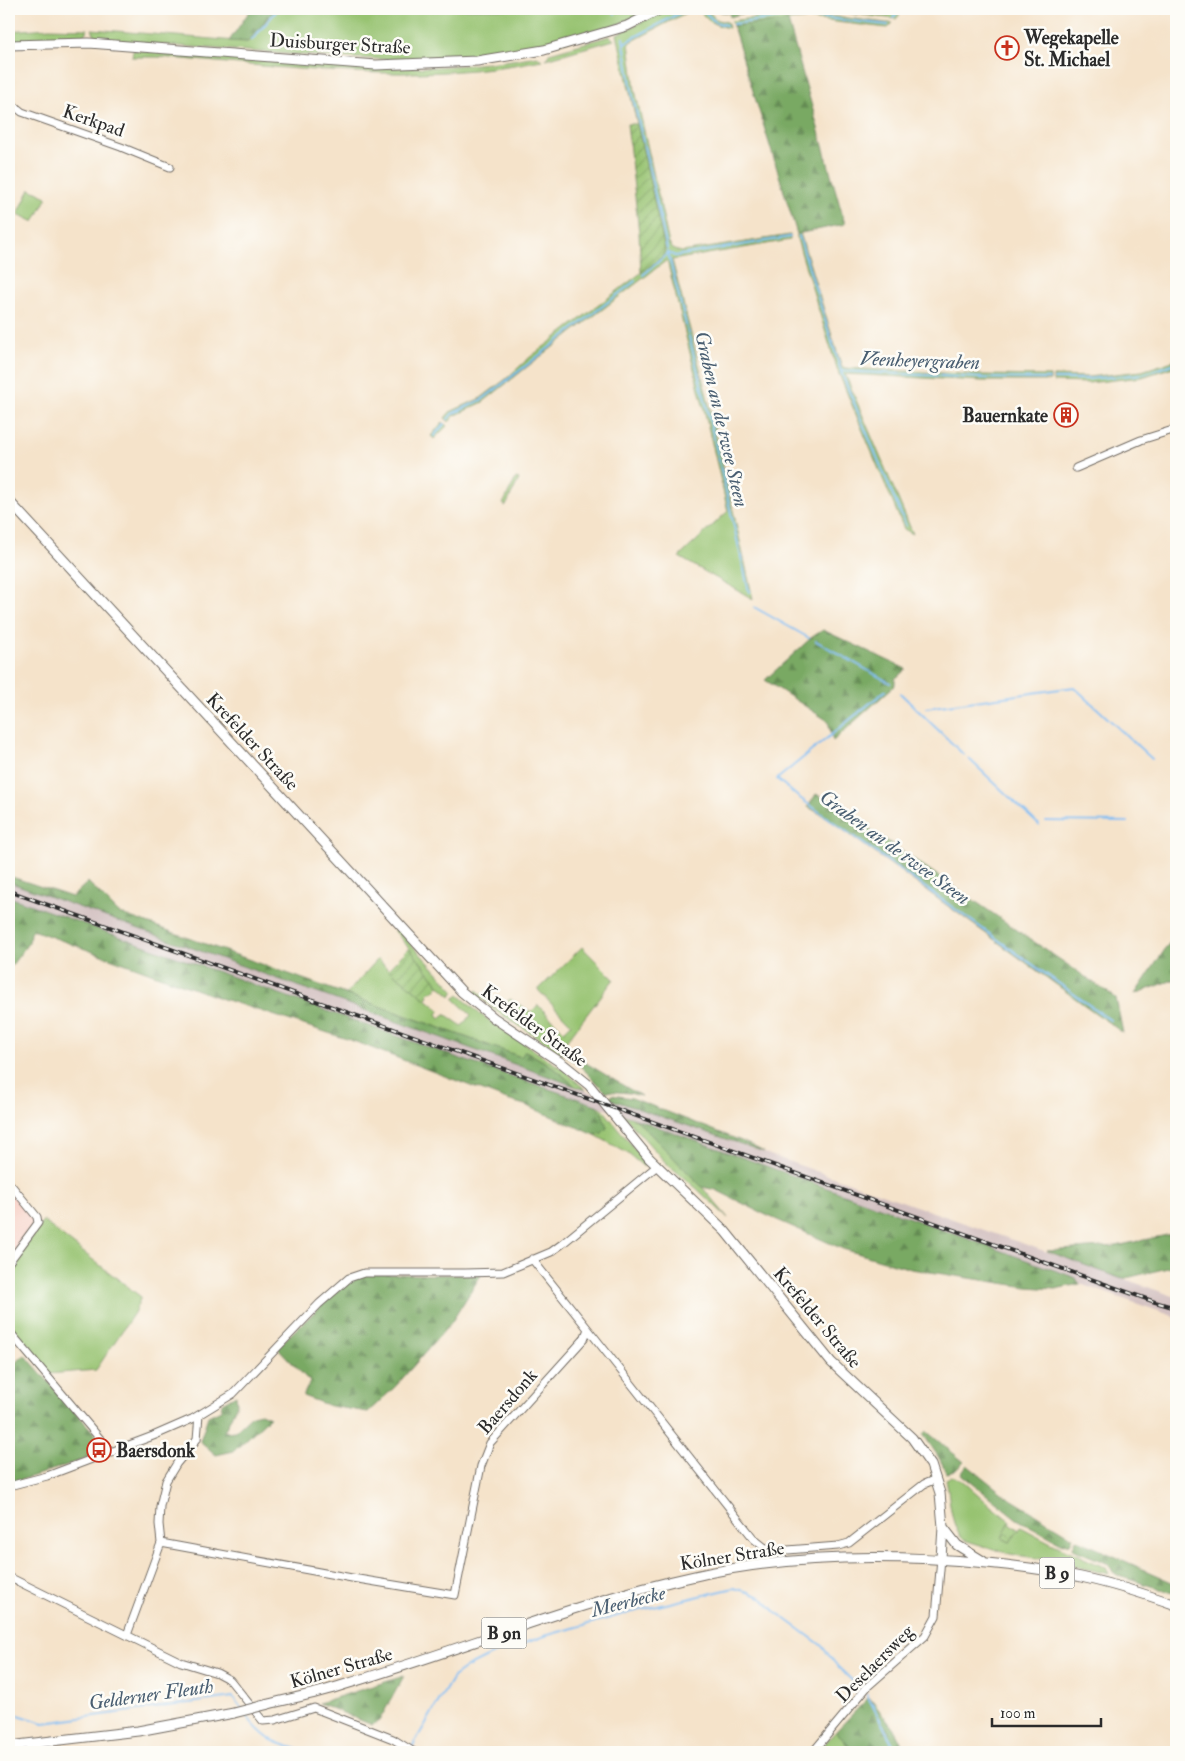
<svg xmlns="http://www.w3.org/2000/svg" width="1185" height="1761" viewBox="0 0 1185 1761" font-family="'IM FELL Double Pica',serif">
	<defs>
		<pattern id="forest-firs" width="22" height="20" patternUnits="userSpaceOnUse" patternTransform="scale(1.25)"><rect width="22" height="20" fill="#79a963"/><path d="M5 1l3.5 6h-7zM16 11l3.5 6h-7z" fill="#638a52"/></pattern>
		<pattern id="park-crowns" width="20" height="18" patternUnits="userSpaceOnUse" patternTransform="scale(1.25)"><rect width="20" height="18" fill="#97c371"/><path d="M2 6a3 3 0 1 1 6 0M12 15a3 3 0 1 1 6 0" fill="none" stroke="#7b9f5d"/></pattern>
		<pattern id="garden-furrows" width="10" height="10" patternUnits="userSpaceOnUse" patternTransform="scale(1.25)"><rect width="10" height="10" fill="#97c371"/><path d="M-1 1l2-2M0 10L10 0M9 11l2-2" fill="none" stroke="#7b9f5d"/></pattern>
	</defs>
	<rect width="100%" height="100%" fill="#fdfcf7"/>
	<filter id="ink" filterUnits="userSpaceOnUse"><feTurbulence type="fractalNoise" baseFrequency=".02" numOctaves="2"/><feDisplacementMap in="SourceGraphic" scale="10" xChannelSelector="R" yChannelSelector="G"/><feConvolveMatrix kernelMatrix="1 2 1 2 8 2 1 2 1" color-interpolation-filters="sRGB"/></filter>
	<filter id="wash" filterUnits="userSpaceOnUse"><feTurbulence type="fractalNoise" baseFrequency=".0096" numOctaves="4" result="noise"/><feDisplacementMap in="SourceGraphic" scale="20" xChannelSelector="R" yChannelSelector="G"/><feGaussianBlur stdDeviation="1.12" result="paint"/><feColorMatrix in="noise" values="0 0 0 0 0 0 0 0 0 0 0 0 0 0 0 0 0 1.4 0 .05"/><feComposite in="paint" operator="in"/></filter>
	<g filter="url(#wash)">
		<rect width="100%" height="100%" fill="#f5e3ca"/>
		<path fill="#f7d1c7" d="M9 1185 33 1217V1225L9 1258Z"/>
		<path fill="#d2bfc0" d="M9 882 610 1099 1176 1297V1317L1080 1284 1079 1280 640 1120 461 1059 9 897Z"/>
		<path fill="#97c371" stroke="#61774e" d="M275 9H617L618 12 628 9H651C534 69 402 63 275 53 216 49 157 44 97 40L92 29 248 42Z
			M669 9H693L629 43 635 90 669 244 674 250 682 252 790 235V240L672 260 710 408 753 599 679 557 728 511 704 409 667 260 532 363 483 402 454 416 449 422 445 418 450 412 481 398 506 379 529 358 662 257 665 250 617 34Z
			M696 9H706L717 20 727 22 729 28C719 26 712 24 705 17 701 13 701 11 696 9Z
			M813 9H904L896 19Z
			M798 12 886 23H893L888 28 810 19 733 26 731 21Z
			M49 28 88 29 82 38 43 39 9 42V31Z
			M610 36 614 40 546 59 550 53Z
			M133 50 387 68C437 68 487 65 537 56L542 60C415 86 286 67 158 57H132Z
			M30 189 47 197 34 222 18 214Z
			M800 233 842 368 982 375 1050 376V381H982L845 374 913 534 904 529 837 369 797 239V234Z
			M1176 360V366L1142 377 1088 383 1053 382V376L1088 377 1142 371Z
			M443 422 447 426 434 439 431 436Z
			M516 478 519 479 506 506 503 504Z
			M397 929 454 990 451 996 440 986 394 930Z
			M582 947 614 979 559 1051 496 1011 475 992 477 990 498 1010 510 999 531 1012 538 1005 564 1031 571 1024 538 990Z
			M378 959 388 969 440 1010 437 1014 440 1018 445 1014 462 1026 471 1015 454 999 459 995 481 1015 564 1070 586 1090 575 1086 553 1067 526 1051 521 1057 346 994Z
			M596 1105 601 1107 642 1158 644 1167 627 1153 595 1135 602 1133 607 1128 602 1113Z
			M623 1115 636 1119 702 1187 728 1218 696 1188 666 1163Z
			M43 1221 141 1297 134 1313 96 1370 48 1374 9 1327V1267Z
			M950 1477H954L963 1481 992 1507 1010 1521 1002 1538 1010 1542 1021 1527 1051 1543 1106 1568 1109 1574 1048 1560 1010 1554 964 1540C950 1528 950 1497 946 1479Z
			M836 1731 853 1752H817Z"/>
		<path fill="url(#forest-firs)" stroke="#526a47" d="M251 9H275L248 42 229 41Z
			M717 9H760V12L744 13 730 17 729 13 721 12Z
			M788 21 845 224 797 234 733 26Z
			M823 630 906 669 895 679V685L833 741 828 721 765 680 812 637Z
			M816 794 832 803 1116 998 1123 1033 824 816 808 807Z
			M9 876 72 897 88 882 119 913 521 1057 525 1051 553 1067 575 1086 9 882Z
			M9 897 461 1059 596 1105 602 1113 607 1128 602 1133 595 1135 525 1105 507 1100 356 1042 214 996 33 930 30 933 29 942 9 969Z
			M1176 933V979L1135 994Z
			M561 1048 641 1096 629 1093 605 1091 579 1065 559 1051Z
			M612 1095 632 1098 744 1142 764 1152 610 1099Z
			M636 1119 1076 1278 1080 1284 1055 1289 1027 1287 911 1269 843 1249 766 1215 716 1190 702 1187Z
			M1176 1233V1266L1122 1279 1047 1251 1116 1246Z
			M364 1274 481 1275 451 1323 395 1387 368 1412 330 1406 303 1396 310 1382 277 1347 350 1279Z
			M25 1355 110 1451 9 1484V1368Z
			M236 1395 237 1404 224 1432 235 1431 252 1415 261 1413 270 1417 234 1451 216 1455 200 1441 208 1416 221 1410 222 1403Z
			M926 1431 964 1462 955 1471 947 1473 938 1456 923 1434Z
			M967 1465 1006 1496 1073 1537 1070 1543 1063 1544 1017 1519 962 1475 961 1473Z
			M1076 1539 1176 1584V1594L1119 1576 1113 1572 1109 1564 1075 1550 1073 1547Z
			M404 1676 379 1721 372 1725 319 1703Z
			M869 1697 896 1732 906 1752H853L836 1731Z"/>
		<path fill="url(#park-crowns)" stroke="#61774e" d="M1009 1523 1019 1530 1010 1542 1002 1538Z"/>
		<path fill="url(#garden-furrows)" stroke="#61774e" d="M627 124H637L665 250 662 257 641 273 639 233Z
			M409 948 439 985 433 992 431 991 428 994 429 996 426 999 388 969Z"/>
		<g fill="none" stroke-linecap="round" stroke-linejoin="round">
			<path stroke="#81bdf3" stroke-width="2" d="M614 9 615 14
				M702 9 715 22 726 25
				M893 18 900 9
				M733 24 799 15 888 25
				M623 38 633 97 668 253 675 256 790 237
				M252 40 278 9
				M624 43 687 9
				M799 236 841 371 983 378 1049 379
				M668 253 707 408 749 592
				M643 275 667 254
				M841 372 906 526
				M1054 379H1088L1143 374 1176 363
				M448 419 452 414 483 399 635 281
				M434 436 444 424
				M754 607 809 638
				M816 641 890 683
				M885 691 777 779 797 796 1110 1020
				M900 693 964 755
				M926 708 1074 687 1152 759
				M968 758 1039 825
				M1046 821 1128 822
				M867 1695 897 1752
				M9 1712 44 1723 233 1697 241 1708
				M245 1714C266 1742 274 1742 307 1752
				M412 1747 453 1677 467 1667 493 1654 548 1635 628 1613 734 1588 748 1592 761 1597 776 1612 821 1645 838 1667 862 1690"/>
		</g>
	</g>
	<g filter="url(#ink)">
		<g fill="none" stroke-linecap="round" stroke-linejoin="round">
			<g stroke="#726b63" stroke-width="9">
				<path id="minor" d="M9 103 12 104 22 112 121 147 170 167
					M1076 468 1141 440 1176 429
					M9 1262 38 1223 37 1217 11 1185
					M588 1329 754 1539 764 1547 775 1551 838 1546 849 1543 924 1484 936 1479
					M9 1331 112 1453
					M9 1486 47 1476 153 1436 192 1419 233 1394 319 1304 349 1278 364 1273H465L503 1272 551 1252 562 1244 657 1166
					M161 1543 352 1578 455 1595 481 1466 490 1443 584 1339 588 1329 532 1259
					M9 1577 181 1662 217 1673 230 1680 263 1721 275 1720 314 1708 393 1739 414 1752
					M127 1635 161 1543 159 1524 160 1506 166 1481 177 1463 197 1439 199 1415
					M813 1752 868 1686 925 1636 936 1616 941 1558"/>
			</g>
			<g stroke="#726b63" stroke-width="11">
				<path id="major" d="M9 45 89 43 376 65 477 61 544 50 627 26 661 9
					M9 501 462 992 494 1018 563 1064 589 1085 649 1158 725 1231 831 1362 912 1438 931 1465 940 1493 943 1527 941 1558
					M943 1527 957 1545 983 1561
					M261 1706C288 1699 316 1694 343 1685 461 1650 575 1602 695 1576 791 1554 890 1554 987 1563 1018 1566 1050 1570 1081 1577 1113 1584 1145 1594 1176 1605
					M9 1746 138 1731 234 1713"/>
			</g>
			<use href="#minor" stroke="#fff" stroke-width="7"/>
			<use href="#major" stroke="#fff" stroke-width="9"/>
			<g stroke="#2b2b2b" stroke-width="4">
				<path id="rail" d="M9 891 1155 1302 1176 1308"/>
			</g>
			<use href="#rail" stroke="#fdfcf7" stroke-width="2" stroke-dasharray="5.5" stroke-linecap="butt"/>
			<g stroke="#726b63" stroke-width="11" stroke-linecap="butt">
				<path id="major-bridge" d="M234 1713 261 1706"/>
			</g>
			<use href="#major-bridge" stroke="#fff" stroke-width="9"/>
		</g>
	</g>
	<defs>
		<g id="church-ring" transform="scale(1.25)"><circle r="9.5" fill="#fdfcf7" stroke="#c8321e" stroke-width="1.5"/><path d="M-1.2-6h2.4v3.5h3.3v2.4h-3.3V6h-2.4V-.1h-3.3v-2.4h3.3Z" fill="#c8321e"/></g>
		<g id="building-ring" transform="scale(1.25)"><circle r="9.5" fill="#fdfcf7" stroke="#c8321e" stroke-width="1.5"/><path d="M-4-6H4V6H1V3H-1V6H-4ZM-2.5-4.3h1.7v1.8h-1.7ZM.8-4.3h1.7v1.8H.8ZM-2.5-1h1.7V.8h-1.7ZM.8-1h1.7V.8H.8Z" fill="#c8321e"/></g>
		<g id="bus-ring" transform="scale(1.25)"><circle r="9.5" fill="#fdfcf7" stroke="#c8321e" stroke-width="1.5"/><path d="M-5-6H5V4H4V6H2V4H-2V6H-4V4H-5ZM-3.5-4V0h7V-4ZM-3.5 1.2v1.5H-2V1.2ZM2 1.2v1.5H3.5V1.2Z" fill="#c8321e"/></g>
	</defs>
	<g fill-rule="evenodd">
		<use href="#church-ring" x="1007" y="48"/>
		<use href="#building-ring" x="1066" y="415"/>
		<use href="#bus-ring" x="99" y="1450"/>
	</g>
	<g text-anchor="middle" stroke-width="5" stroke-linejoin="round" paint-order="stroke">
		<g fill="#fdfcf7" stroke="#6a6a68" stroke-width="1">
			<rect x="1039.5" y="1557.5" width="35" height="31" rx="4"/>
			<rect x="481.5" y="1617.5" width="45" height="31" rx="4"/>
		</g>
		<g font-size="18" font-weight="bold" fill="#2b2b2b">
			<text x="1057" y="1579">B 9</text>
			<text x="504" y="1639">B 9n</text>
		</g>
		<g font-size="19" font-weight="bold" fill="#2b2b2b" stroke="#fdfcf7" text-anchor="start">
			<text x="1024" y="44">Wegekapelle<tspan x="1024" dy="22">St. Michael</tspan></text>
			<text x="1048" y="422" text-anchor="end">Bauernkate</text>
			<text x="116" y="1457">Baersdonk</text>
		</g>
		<g font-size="19" fill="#2b2b2b" stroke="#fdfcf7">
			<text transform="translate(340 43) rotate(3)" y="7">Duisburger Straße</text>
			<text transform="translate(94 120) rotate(19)" y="7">Kerkpad</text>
			<text transform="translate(253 741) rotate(47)" y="7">Krefelder Straße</text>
			<text transform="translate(535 1025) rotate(36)" y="7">Krefelder Straße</text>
			<text transform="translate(818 1317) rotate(50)" y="7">Krefelder Straße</text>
			<text transform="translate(507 1401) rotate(-49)" y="7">Baersdonk</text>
			<text transform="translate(732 1555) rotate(-9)" y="7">Kölner Straße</text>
			<text transform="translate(874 1663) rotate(-45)" y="7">Deselaersweg</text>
			<text transform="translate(341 1667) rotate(-16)" y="7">Kölner Straße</text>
		</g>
		<g font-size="20" font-style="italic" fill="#495e71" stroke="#fdfcf7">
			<text transform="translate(920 360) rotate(2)" y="7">Veenheyergraben</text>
			<text transform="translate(722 419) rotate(77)" y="7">Graben an de twee Steen</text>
			<text transform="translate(895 847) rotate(36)" y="7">Graben an de twee Steen</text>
			<text transform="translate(628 1601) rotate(-14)" y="7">Meerbecke</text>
			<text transform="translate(151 1694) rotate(-8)" y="7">Gelderner Fleuth</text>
		</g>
	</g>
	<rect width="1185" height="1761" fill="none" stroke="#fdfcf7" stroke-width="30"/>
	<path d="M992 1718v8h109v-8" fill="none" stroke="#2b2b2b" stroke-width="2.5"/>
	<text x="1000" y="1718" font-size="15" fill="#2b2b2b" stroke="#fdfcf7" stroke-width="4" paint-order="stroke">100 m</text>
</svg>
